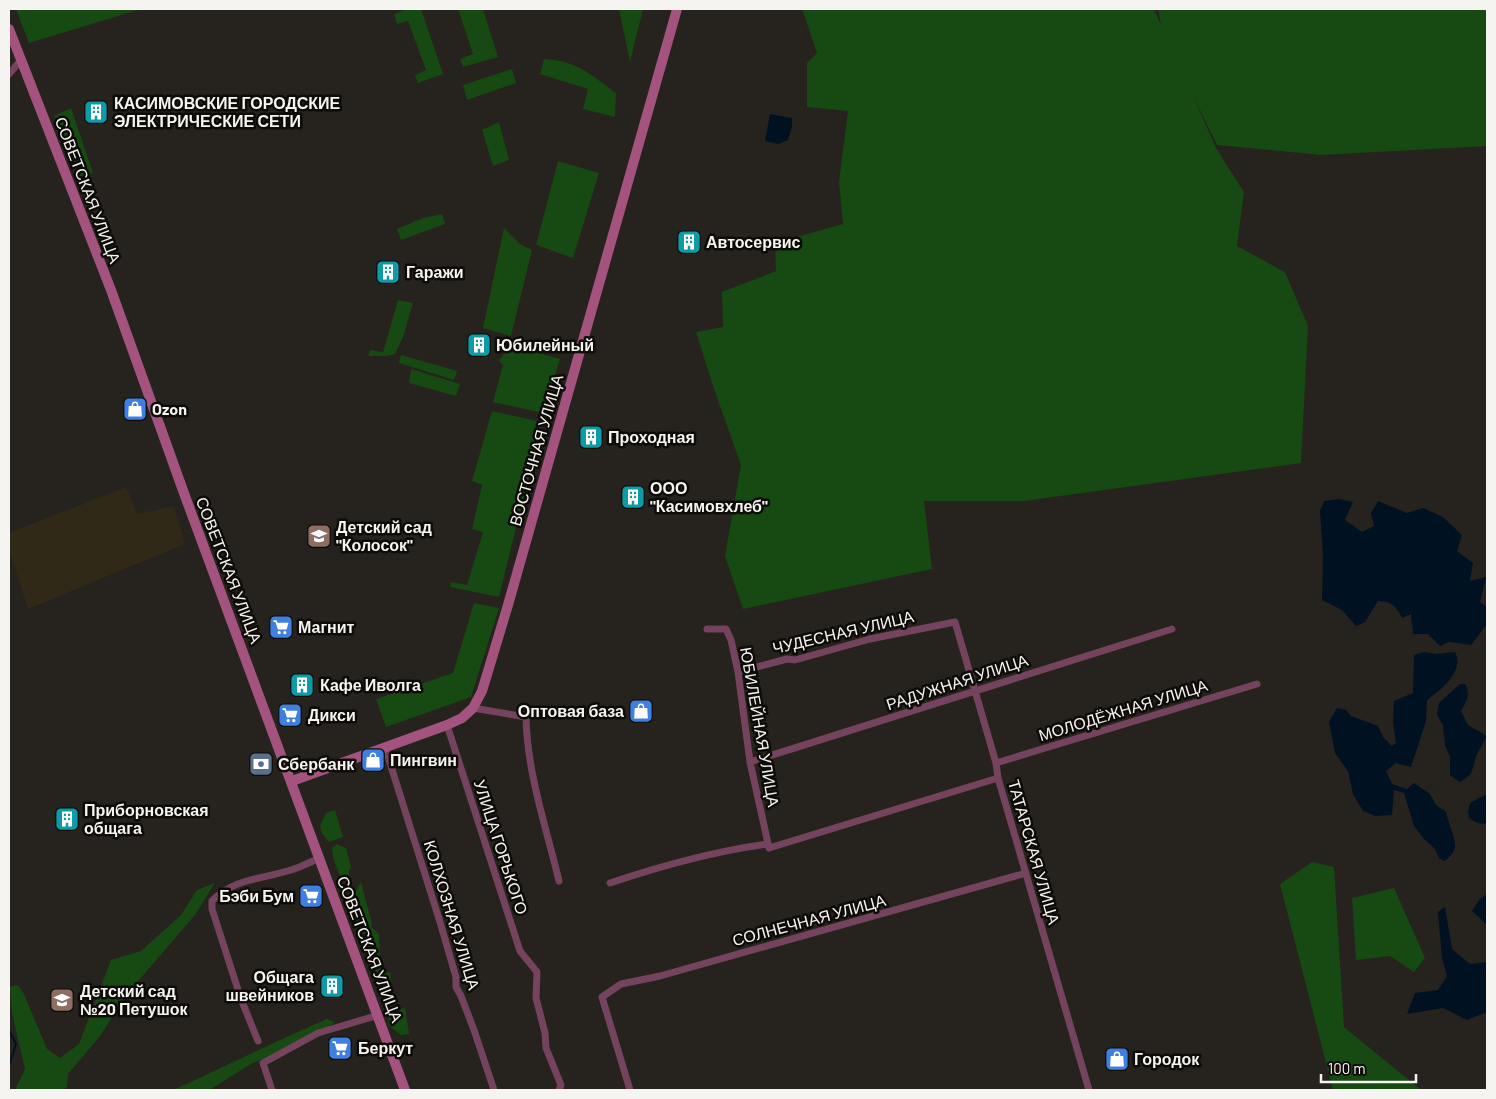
<svg xmlns="http://www.w3.org/2000/svg" width="1496" height="1099" viewBox="0 0 1496 1099" font-family="Barlow,sans-serif">
	<rect width="100%" height="100%" fill="#26221d"/>
	<path fill="#302918" d="M126 487 137 514 174 506 185 544 28 609 9 550V533Z"/>
	<path fill="#164a12" d="M16 9H141L29 43Z
		M408 9H421L443 74 418 83 415 75 426 70 408 21 397 24 394 14Z
		M458 9H483L498 57 463 67 460 59 473 54Z
		M619 9H643L630 62Z
		M802 9H1154L1161 25 1158 9H1487V146L1321 155 1217 145 1194 98 1216 148 1244 192 1237 246 1285 272 1308 326 1301 463 1024 501H924L932 569 743 609 725 556 741 465 713 386 696 332 723 327 722 292 776 271 775 243 843 224 839 182 848 111 807 107V63L817 53Z
		M544 59C578 61 590 74 616 93L615 117 583 109 588 89 540 74Z
		M512 69 516 83 467 100 463 85Z
		M71 108 93 173 77 177 54 116Z
		M499 122 509 160 493 166 482 130Z
		M558 161 599 173 573 258 536 245Z
		M442 214 445 224 401 240 397 229 423 218Z
		M504 228 520 244 532 250 511 336 483 328Z
		M398 300 413 303 403 337 395 354 387 356H368L370 350 383 352Z
		M510 345 560 359 543 413 493 402 503 365 499 361Z
		M401 355 457 371 454 380 399 363Z
		M411 369 460 384 456 396 409 383Z
		M492 411 542 422 499 597 450 587 451 582 467 585 483 532 472 529 482 485 472 481Z
		M474 603 499 608 471 697 386 727 376 699 453 673Z
		M335 810 343 837 329 842 322 833 320 826 326 813Z
		M337 844 346 848 351 867 349 871V880L342 882C339 871 332 860 332 848Z
		M1312 862 1334 867 1344 1027 1421 1090H1333L1280 884Z
		M361 882 372 924 371 927 379 934 380 958 378 964 385 973 390 972 391 980 387 992 382 990 377 977 374 960 365 946 373 938C369 936 364 934 361 932 348 921 352 894 361 882Z
		M215 883 195 915 127 994 100 1036 68 1074 67 1087 63 1090H15L25 1069 12 1013 10 987 18 985 24 994 47 1049 60 1058 79 1044 111 960 141 951 181 915 197 890Z
		M1394 888 1425 958 1414 972 1390 956 1356 960 1352 898Z
		M405 1008 409 1034 401 1035 388 1025 389 1019 386 1013 390 1011 394 1016 399 1014 400 1009Z
		M327 1019 335 1022 315 1038 251 1064 209 1090H173C225 1067 275 1041 327 1019Z"/>
	<path fill="#001121" d="M770 114 792 118V127L788 140 778 144 765 141Z
		M1339 499 1353 502 1345 520 1362 532 1374 526 1371 513 1378 501 1407 513 1423 508 1443 517 1462 535 1457 551 1473 563 1470 581 1486 577 1480 602 1487 607V624L1471 645 1449 642 1440 646 1428 634H1413L1411 614 1402 618C1396 606 1391 601 1378 601L1365 622 1356 626 1342 610 1322 600 1323 555 1320 511 1324 501Z
		M1424 652 1436 654 1455 652C1465 671 1441 690 1427 700L1426 721 1411 767 1396 763 1386 771 1392 784 1407 789 1414 783 1430 794 1436 805 1446 812C1448 823 1456 838 1455 848 1454 853 1448 858 1445 861L1439 858 1435 849 1424 839 1414 826 1404 793 1394 790 1392 815 1375 816 1363 811 1353 794 1348 771 1335 753 1329 722 1337 708 1346 710 1351 716 1378 726 1383 737 1392 746 1396 743 1393 723 1394 701 1413 693 1414 655Z
		M1460 684H1465C1471 694 1467 701 1461 711L1468 725 1487 736 1477 754 1471 774 1460 782 1450 775V757L1445 745 1443 725 1437 715 1439 703Z
		M1487 794V821L1485 824 1477 823 1469 818 1468 812 1470 803Z
		M1487 894V923L1486 924 1472 911 1480 899Z
		M1445 907 1452 949 1470 964 1487 962V1012L1467 1020 1443 1008 1407 1014 1415 993 1438 990 1447 976 1442 958 1438 912Z"/>
	<g fill="none" stroke-linecap="round" stroke-linejoin="round">
		<path stroke="#001121" stroke-width="2" d="M9 1030 16 1044 9 1066"/>
		<path stroke="#75435d" stroke-width="7" d="M9 74 21 60
			M707 629H726L731 640 738 672 750 762 769 848 998 778
			M738 672 787 659 795 660 870 639 955 622 996 763 998 778 1089 1090
			M473 708 526 717C527 772 546 827 559 881
			M447 725 520 951 537 972 536 998 545 1033 546 1048 561 1085 559 1090
			M385 747 440 922 456 977V987L461 996 474 1030 494 1090
			M750 762 1172 629
			M996 763 1257 684
			M610 883C661 866 715 851 768 844
			M258 1041 241 999 212 909V901C234 878 263 879 291 870 301 867 310 862 320 858
			M272 1090 263 1063 318 1033 379 1015
			M630 1090 602 997 621 984 660 976 1026 873"/>
		<path stroke="#a3537e" stroke-width="10" d="M9 29 111 290 185 496 405 1090
			M292 781 447 725 462 718 473 708 482 691 508 605 677 9"/>
	</g>
	<defs>
		<g id="building-square" transform="scale(1.25)"><rect x="-9" y="-9" width="18" height="18" rx="4" fill="#0f9aa8" stroke="#0d0c09"/><path d="M-4-6H4V6H1V3H-1V6H-4ZM-2.5-4.3h1.7v1.8h-1.7ZM.8-4.3h1.7v1.8H.8ZM-2.5-1h1.7V.8h-1.7ZM.8-1h1.7V.8H.8Z" fill="#fff"/></g>
		<g id="shop-square" transform="scale(1.25)"><rect x="-9" y="-9" width="18" height="18" rx="4" fill="#3f7fe0" stroke="#0d0c09"/><path d="M-5-2.5h2.3a2.7 3.5 0 0 1 5.4 0H5L5.5 6h-11ZM-1.5-2.5h3a1.5 2.3 0 0 0-3 0Z" fill="#fff"/></g>
		<g id="school-square" transform="scale(1.25)"><rect x="-9" y="-9" width="18" height="18" rx="4" fill="#8d6e63" stroke="#0d0c09"/><path d="M0-5L7-2L0 1L-7-2ZM-4 1L0 2.5L4 1V4Q0 6-4 4Z" fill="#fff"/></g>
		<g id="supermarket-square" transform="scale(1.25)"><rect x="-9" y="-9" width="18" height="18" rx="4" fill="#3f7fe0" stroke="#0d0c09"/><path d="M-6-5.5h2.5l.6 2H6L4.5 2H-2.5L-4.4-4H-6ZM-1.5 3.2a1.3 1.3 0 1 0 .1 0ZM3 3.2a1.3 1.3 0 1 0 .1 0Z" fill="#fff"/></g>
		<g id="bank-square" transform="scale(1.25)"><rect x="-9" y="-9" width="18" height="18" rx="4" fill="#5c6f8a" stroke="#0d0c09"/><path d="M-6-4H6V4H-6ZM0-2.3a2.3 2.3 0 1 0 0 4.6a2.3 2.3 0 1 0 0-4.6Z" fill="#fff"/></g>
	</defs>
	<g fill-rule="evenodd">
		<use href="#building-square" x="96" y="112"/>
		<use href="#building-square" x="689" y="242"/>
		<use href="#building-square" x="388" y="272"/>
		<use href="#building-square" x="479" y="345"/>
		<use href="#shop-square" x="135" y="409"/>
		<use href="#building-square" x="591" y="437"/>
		<use href="#building-square" x="633" y="497"/>
		<use href="#school-square" x="319" y="536"/>
		<use href="#supermarket-square" x="281" y="627"/>
		<use href="#building-square" x="302" y="685"/>
		<use href="#shop-square" x="641" y="711"/>
		<use href="#supermarket-square" x="290" y="715"/>
		<use href="#shop-square" x="373" y="760"/>
		<use href="#bank-square" x="261" y="764"/>
		<use href="#building-square" x="67" y="819"/>
		<use href="#supermarket-square" x="311" y="896"/>
		<use href="#building-square" x="332" y="986"/>
		<use href="#school-square" x="62" y="1000"/>
		<use href="#supermarket-square" x="340" y="1048"/>
		<use href="#shop-square" x="1117" y="1059"/>
	</g>
	<g text-anchor="middle" stroke-width="5" stroke-linejoin="round" paint-order="stroke">
		<g font-size="16" font-weight="bold" fill="#f6f4f0" stroke="#0d0c09" text-anchor="start">
			<text x="114" y="109">КАСИМОВСКИЕ ГОРОДСКИЕ<tspan x="114" dy="18">ЭЛЕКТРИЧЕСКИЕ СЕТИ</tspan></text>
			<text x="706" y="248">Автосервис</text>
			<text x="406" y="278">Гаражи</text>
			<text x="496" y="351">Юбилейный</text>
			<text x="152" y="415">Ozon</text>
			<text x="608" y="443">Проходная</text>
			<text x="650" y="494">ООО<tspan x="650" dy="18">"Касимовхлеб"</tspan></text>
			<text x="336" y="533">Детский сад<tspan x="336" dy="18">"Колосок"</tspan></text>
			<text x="298" y="633">Магнит</text>
			<text x="320" y="691">Кафе Иволга</text>
			<text x="624" y="717" text-anchor="end">Оптовая база</text>
			<text x="308" y="721">Дикси</text>
			<text x="390" y="766">Пингвин</text>
			<text x="278" y="770">Сбербанк</text>
			<text x="84" y="816">Приборновская<tspan x="84" dy="18">общага</tspan></text>
			<text x="294" y="902" text-anchor="end">Бэби Бум</text>
			<text x="314" y="983" text-anchor="end">Общага<tspan x="314" dy="18">швейников</tspan></text>
			<text x="80" y="997">Детский сад<tspan x="80" dy="18">№20 Петушок</tspan></text>
			<text x="358" y="1054">Беркут</text>
			<text x="1134" y="1065">Городок</text>
		</g>
		<g font-size="16" fill="#f6f4f0" stroke="#0d0c09">
			<text transform="translate(88 190) rotate(69)" y="6">СОВЕТСКАЯ УЛИЦА</text>
			<text transform="translate(536 450) rotate(-74)" y="6">ВОСТОЧНАЯ УЛИЦА</text>
			<text transform="translate(229 570) rotate(69)" y="6">СОВЕТСКАЯ УЛИЦА</text>
			<text transform="translate(843 632) rotate(-13)" y="6">ЧУДЕСНАЯ УЛИЦА</text>
			<text transform="translate(957 682) rotate(-18)" y="6">РАДУЖНАЯ УЛИЦА</text>
			<text transform="translate(1123 710) rotate(-17)" y="6">МОЛОДЁЖНАЯ УЛИЦА</text>
			<text transform="translate(760 727) rotate(80)" y="6">ЮБИЛЕЙНАЯ УЛИЦА</text>
			<text transform="translate(501 847) rotate(72)" y="6">УЛИЦА ГОРЬКОГО</text>
			<text transform="translate(1034 852) rotate(74)" y="6">ТАТАРСКАЯ УЛИЦА</text>
			<text transform="translate(452 915) rotate(73)" y="6">КОЛХОЗНАЯ УЛИЦА</text>
			<text transform="translate(809 920) rotate(-15)" y="6">СОЛНЕЧНАЯ УЛИЦА</text>
			<text transform="translate(370 949) rotate(69)" y="6">СОВЕТСКАЯ УЛИЦА</text>
		</g>
	</g>
	<rect width="1496" height="1099" fill="none" stroke="#f6f4f0" stroke-width="20"/>
	<path d="M1321 1074v8h95v-8" fill="none" stroke="#f6f4f0" stroke-width="2.5"/>
	<text x="1328" y="1074" font-size="15" fill="#f6f4f0" stroke="#0d0c09" stroke-width="4" paint-order="stroke">100 m</text>
</svg>
